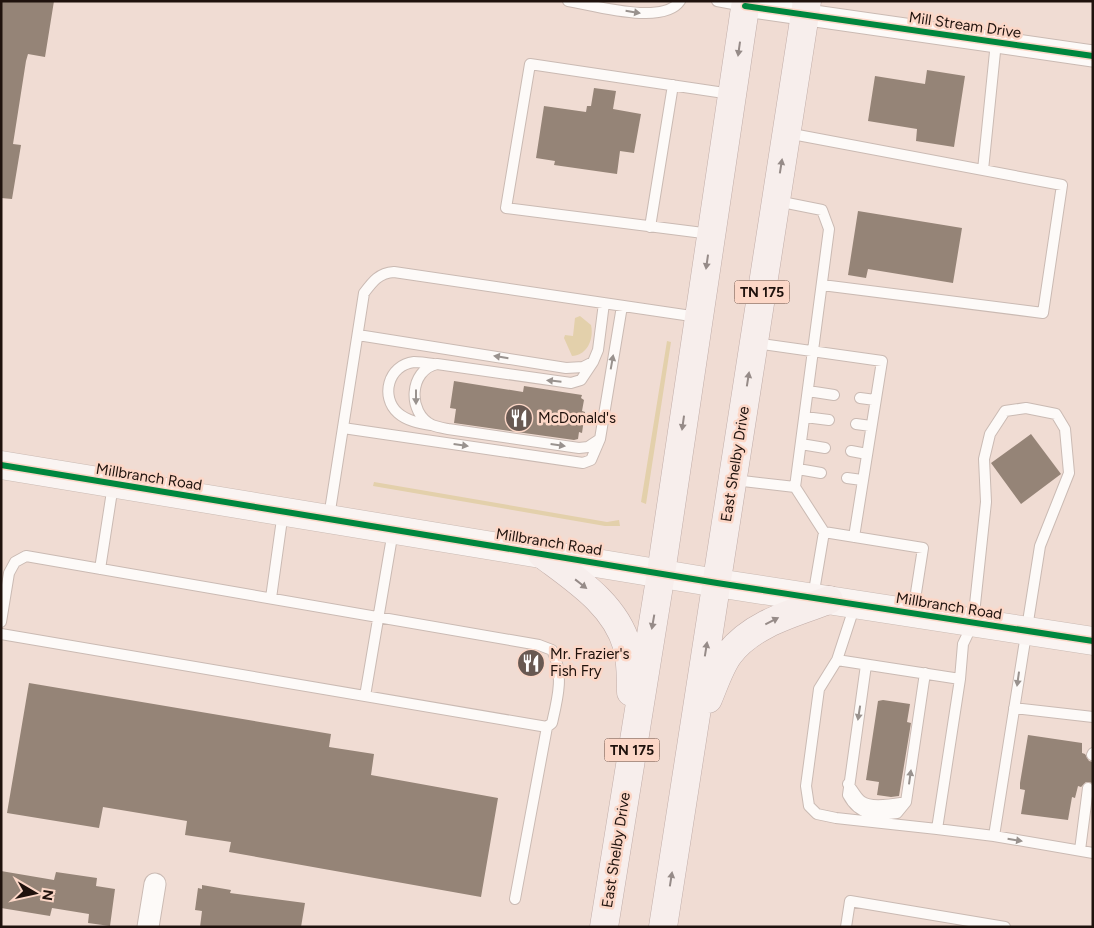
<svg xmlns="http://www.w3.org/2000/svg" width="1094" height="928" viewBox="0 0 1094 928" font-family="Figtree,sans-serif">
	<rect width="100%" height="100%" fill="#f0dcd3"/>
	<path fill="#e3d0ab" d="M580 316 591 325C594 338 588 355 572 356L564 338 565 335 573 336 575 318Z
		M667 341 671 342 646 504 641 502Z
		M374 482 607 522 619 520 620 526H605L373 486Z"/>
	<path fill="#958477" d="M1 1H54L45 57 28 54 26 61 13 144 21 145 12 199 1 198Z
		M927 70 965 76 954 147 916 141 917 129 868 121 875 76 925 84Z
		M594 88 616 91 613 109 641 114 634 153 620 151 617 174 554 165 555 161 536 158 544 106 586 112 587 106H591Z
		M858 211 962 228 953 283 868 269 866 278 848 275Z
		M454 381 523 392 524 386 582 395 581 398 584 400 582 411 585 412 582 433 579 432 578 439 574 440 454 423 456 409 450 408Z
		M1031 434 1061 474 1021 504 991 463Z
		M29 683 331 734 329 747 374 754 371 775 498 798 481 897 229 852 231 842 185 835 187 821 103 807 99 828 7 813Z
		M883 700 910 704 907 722 911 723 899 796 891 797 877 795 879 782 866 780 878 701Z
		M1028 735 1082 743V753L1085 754 1089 761 1093 762V783L1086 782 1081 787 1078 786 1075 798 1072 797 1068 820 1021 814 1025 790 1020 789V783Z
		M1 871 54 880 56 872 97 878 96 886 115 889 110 926 88 923 89 914 52 908 50 916 1 908Z
		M202 885 231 890 230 893 305 903 301 927H200L202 911 195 910 198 888 202 889Z"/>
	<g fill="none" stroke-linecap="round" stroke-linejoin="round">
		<g stroke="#cabab3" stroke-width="12">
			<path id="lane" d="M568 1C594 5 663 26 680 1
				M717 1 744 6
				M787 133 1062 185 1043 313 822 285
				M983 170 996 42
				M777 201 822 210 829 229 795 487 824 532 923 548 913 612
				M650 227 673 85
				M711 234 506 208 530 64 731 94
				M358 335 566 368 583 367 593 362 598 350 604 303
				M755 343 882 361 854 537
				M593 362 581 380 571 383 437 364C409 370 407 413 432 425 437 427 443 428 448 429L579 448 588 447 600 439
				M808 391 834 395
				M860 398 875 400
				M805 417 829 420
				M856 424 871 426
				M431 425C419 423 407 421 398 413 380 397 388 365 414 362 420 362 427 363 433 364
				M343 428 583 463 591 460 600 439 622 306
				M801 444 825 448
				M851 451 867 454
				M798 469 821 473
				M847 478 862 480
				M734 480 795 487
				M329 517 364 293C373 281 379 273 394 272L698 317
				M100 569 113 485
				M813 597 824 532
				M271 598 283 512
				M855 605 837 660 819 689 806 786 809 806 817 814 836 818 937 829 960 679 963 644 973 623 986 502 984 459 990 434 1005 411 1026 408 1056 414 1065 429 1069 473 1040 546 994 836 1093 853
				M1 622 9 573 15 562 26 556 539 645 552 650C564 674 558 697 552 723L547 727 1 634
				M837 660 960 679
				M866 665 848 795C859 816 876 816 897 813L906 802 925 673
				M365 696 393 531
				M1014 708 1093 717
				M1092 755 1093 753
				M848 784C852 789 856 797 861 801 871 809 894 804 906 802
				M937 829 994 836
				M1080 850 1088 788
				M515 899 547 727
				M846 927 850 901 1005 927"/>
		</g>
		<g stroke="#cabab3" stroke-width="23">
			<path id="street" d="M745 6 1093 56
				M148 927 155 884"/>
		</g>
		<g stroke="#cabab3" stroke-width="29">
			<path id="secondary" d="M1 465 717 583 1093 641"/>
		</g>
		<g stroke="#c1ada8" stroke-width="29">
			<path id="primary" d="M542 554C575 579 615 604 627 646 631 660 631 676 631 692
				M708 699C714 685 720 666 729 654 753 623 794 613 829 600
				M604 927 661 573 746 1
				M663 927 807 1"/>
		</g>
		<use href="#lane" stroke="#fdfaf8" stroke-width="10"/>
		<use href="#street" stroke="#fdfaf8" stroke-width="21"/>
		<use href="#secondary" stroke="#faf4f2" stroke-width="28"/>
		<use href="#primary" stroke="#f7eeec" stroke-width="28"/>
		<g stroke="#fcd7c7" stroke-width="9">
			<path id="cycleway" d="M745 6 1093 56
				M1 465 717 583 1093 641"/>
		</g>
		<use href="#cycleway" stroke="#00873e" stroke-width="6"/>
	</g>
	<defs><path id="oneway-solid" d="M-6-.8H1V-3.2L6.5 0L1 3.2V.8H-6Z" transform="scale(1.25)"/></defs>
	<g fill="#99928e">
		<use href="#oneway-solid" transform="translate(633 12) rotate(9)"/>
		<use href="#oneway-solid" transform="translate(501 357) rotate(-171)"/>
		<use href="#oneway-solid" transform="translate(612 362) rotate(-80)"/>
		<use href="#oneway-solid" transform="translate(554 381) rotate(-174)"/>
		<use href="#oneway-solid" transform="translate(416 397) rotate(90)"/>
		<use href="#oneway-solid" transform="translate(461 445) rotate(8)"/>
		<use href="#oneway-solid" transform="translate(558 445) rotate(8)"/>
		<use href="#oneway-solid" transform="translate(1018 679) rotate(98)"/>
		<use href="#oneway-solid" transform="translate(859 713) rotate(99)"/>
		<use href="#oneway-solid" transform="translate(910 777) rotate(-82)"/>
		<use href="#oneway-solid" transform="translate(1015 840) rotate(9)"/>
	</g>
	<g fill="#968b88">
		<use href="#oneway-solid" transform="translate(739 49) rotate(98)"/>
		<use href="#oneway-solid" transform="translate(781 166) rotate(-81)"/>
		<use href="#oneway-solid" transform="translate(707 262) rotate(98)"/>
		<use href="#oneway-solid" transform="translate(748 379) rotate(-81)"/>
		<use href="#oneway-solid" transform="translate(683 423) rotate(98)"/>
		<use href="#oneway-solid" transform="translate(581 584) rotate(38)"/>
		<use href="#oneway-solid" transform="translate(772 621) rotate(-27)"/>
		<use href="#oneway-solid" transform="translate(653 622) rotate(100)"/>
		<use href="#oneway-solid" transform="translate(706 649) rotate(-81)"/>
		<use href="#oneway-solid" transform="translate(671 879) rotate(-81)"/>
	</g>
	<defs>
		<g id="restaurant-disc" transform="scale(1.4375)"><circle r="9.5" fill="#685952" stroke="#fcd7c7"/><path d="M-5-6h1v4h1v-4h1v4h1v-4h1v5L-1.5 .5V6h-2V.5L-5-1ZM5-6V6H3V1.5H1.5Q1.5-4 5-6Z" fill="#fff"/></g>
	</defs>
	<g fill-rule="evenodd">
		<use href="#restaurant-disc" x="519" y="418"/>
		<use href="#restaurant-disc" x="531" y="663"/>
	</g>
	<g text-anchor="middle" stroke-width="5" stroke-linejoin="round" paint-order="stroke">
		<g fill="#fcd7c7" stroke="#614d45" stroke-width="1">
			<rect x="734.5" y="280.5" width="55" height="23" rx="4"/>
			<rect x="604.5" y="738.5" width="55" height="23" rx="4"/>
		</g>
		<g font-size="14" font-weight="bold" fill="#1f120d">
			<text x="762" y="297">TN 175</text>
			<text x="632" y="755">TN 175</text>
		</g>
		<g font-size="15" fill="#1f120d" stroke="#fcd7c7">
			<text transform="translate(965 25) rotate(8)" y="5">Mill Stream Drive</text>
			<text transform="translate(735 464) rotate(-81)" y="5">East Shelby Drive</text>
			<text transform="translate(149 477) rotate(9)" y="5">Millbranch Road</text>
			<text transform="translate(549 542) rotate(9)" y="5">Millbranch Road</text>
			<text transform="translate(949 606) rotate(9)" y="5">Millbranch Road</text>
			<text transform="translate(616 850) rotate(-81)" y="5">East Shelby Drive</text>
		</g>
		<g font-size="15" fill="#1f120d" stroke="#fcd7c7" text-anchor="start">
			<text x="538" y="423">McDonald's</text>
			<text x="550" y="659">Mr. Frazier's<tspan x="550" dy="17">Fish Fry</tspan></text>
		</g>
	</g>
	<rect width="1094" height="928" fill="none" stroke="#1f120d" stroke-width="5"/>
	<g transform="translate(35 893) rotate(99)" stroke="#fcd7c7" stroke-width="4" paint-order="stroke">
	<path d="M0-4L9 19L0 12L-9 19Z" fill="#1f120d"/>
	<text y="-8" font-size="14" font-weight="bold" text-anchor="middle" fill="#1f120d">N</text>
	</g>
</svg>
